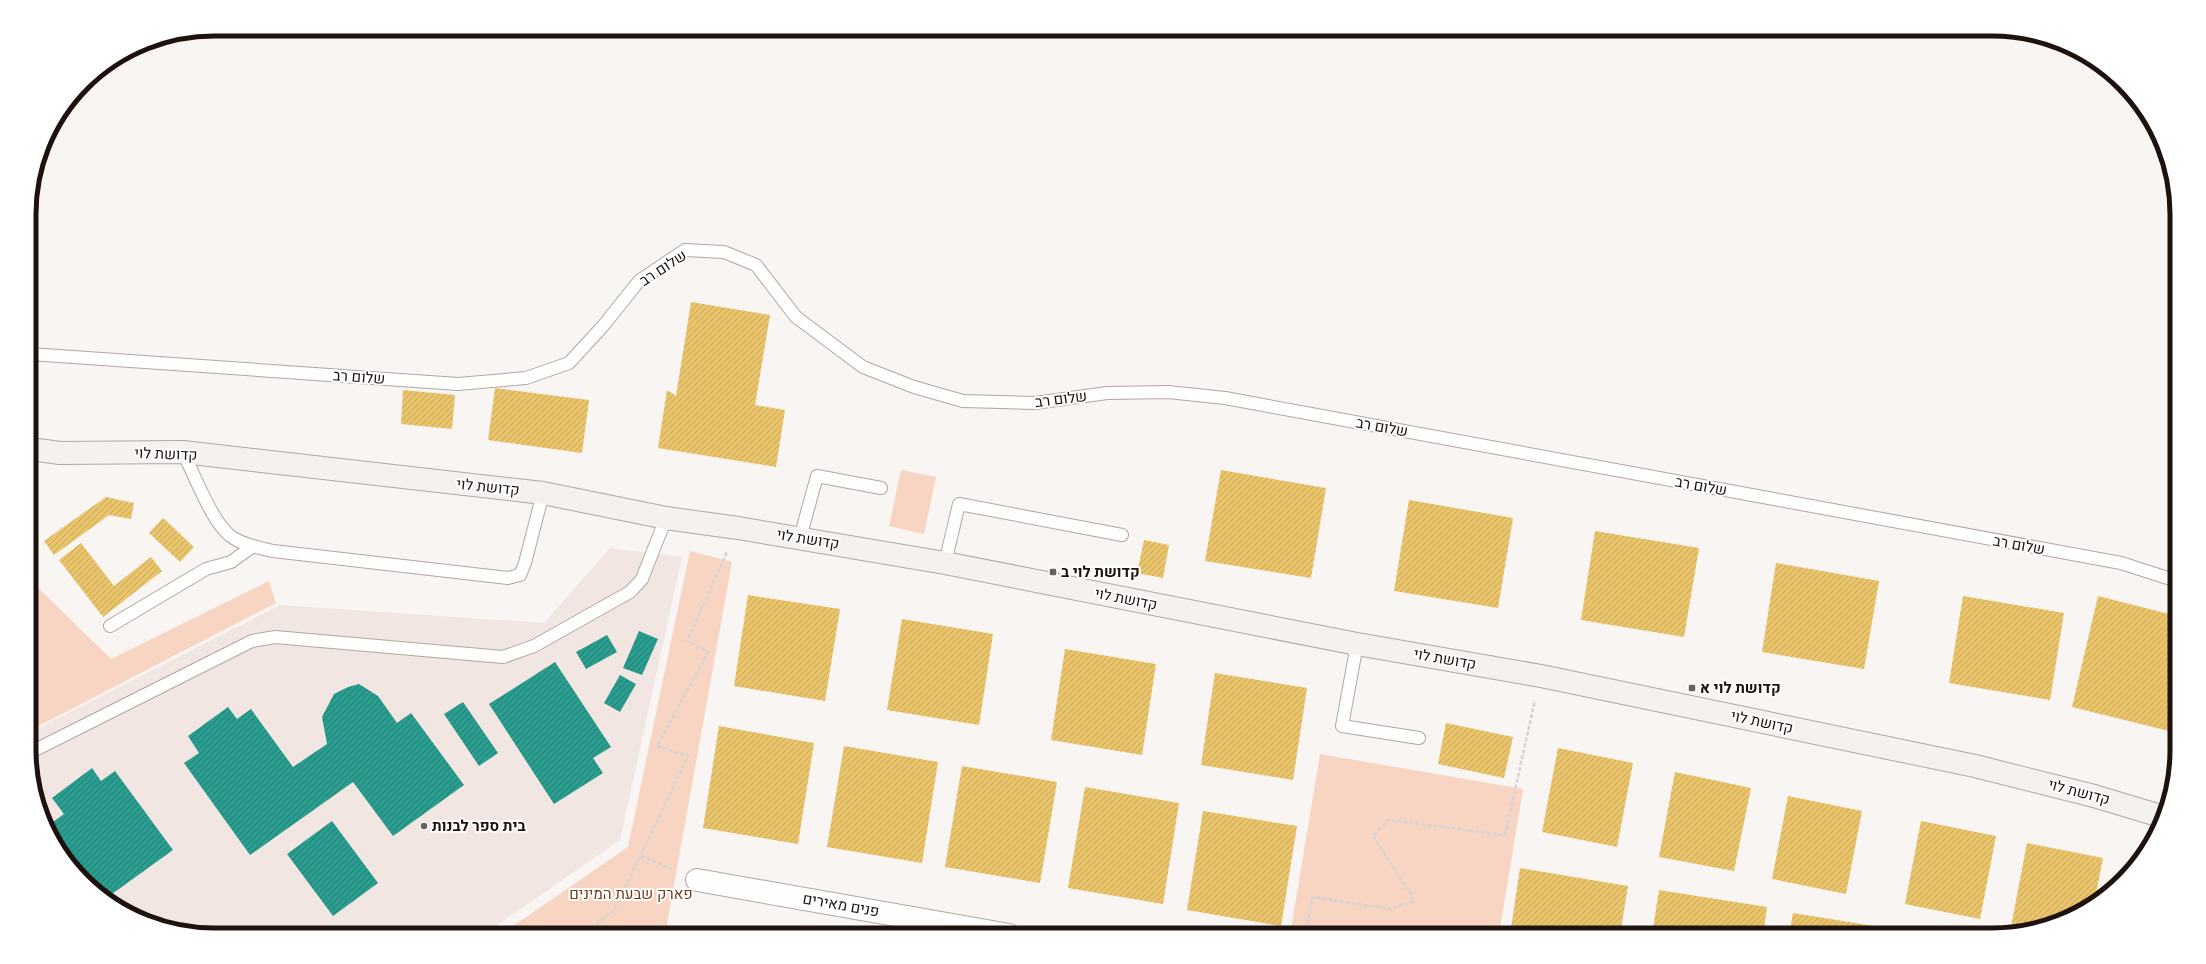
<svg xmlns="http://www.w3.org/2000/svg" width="2206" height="964" viewBox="0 0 2206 964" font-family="Figtree,Heebo,sans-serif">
	<defs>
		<pattern id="homes-hatch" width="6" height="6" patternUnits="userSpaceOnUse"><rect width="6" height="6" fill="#e9c46a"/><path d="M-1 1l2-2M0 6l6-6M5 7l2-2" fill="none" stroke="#c7a75b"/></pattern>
		<pattern id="schools-hatch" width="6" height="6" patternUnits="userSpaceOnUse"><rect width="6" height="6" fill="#2a9d8f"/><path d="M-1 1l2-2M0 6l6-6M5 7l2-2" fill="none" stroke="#237f73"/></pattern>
	</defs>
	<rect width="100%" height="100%" fill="#f9f5f3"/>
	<path fill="#f1e6e1" d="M610 548 682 557 620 840 483 935H227L140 919 102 897 67 863 43 821 31 774V732L280 605 544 623Z"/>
	<path fill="#f8d4c3" d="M901 470 936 477 924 534 889 526Z
		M690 551 732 562 665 935H500L628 847Z
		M269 581 276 603 31 730 30 585H35L111 659Z
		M1320 754 1523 789 1499 935H1290Z"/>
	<path fill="url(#homes-hatch)" d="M691 302 770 315 755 405 785 410 776 467 658 448 667 390 676 396Z
		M495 388 589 400 582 453 488 440Z
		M403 390 455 395 452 429 401 424Z
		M1221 470 1326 488 1311 578 1205 561Z
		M106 497 134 503 131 519 109 515 54 555 44 541Z
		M1409 500 1513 518 1498 608 1394 591Z
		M163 518 194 547 180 562 149 533Z
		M1595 531 1699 548 1684 637 1581 620Z
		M1144 540 1169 545 1163 578 1137 573Z
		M81 543 114 586 151 557 162 571 103 617 59 560Z
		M1776 563 1879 581 1864 669 1762 652Z
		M748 595 840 609 825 701 734 686Z
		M1963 596 2064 613 2050 700 1949 683Z
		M2098 596 2177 616V733L2072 707Z
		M902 619 993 634 979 725 887 710Z
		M1065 649 1156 664 1142 755 1051 740Z
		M1215 673 1307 688 1293 780 1201 765Z
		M1446 723 1513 737 1504 778 1438 764Z
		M719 726 814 743 798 844 703 828Z
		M844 746 938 762 922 863 827 847Z
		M1558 748 1633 763 1617 847 1542 832Z
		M962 766 1057 782 1040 883 945 867Z
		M1675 772 1751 788 1734 871 1659 857Z
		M1085 787 1179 803 1163 904 1068 888Z
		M1788 796 1862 811 1846 894 1772 879Z
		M1203 811 1297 826 1281 926 1187 910Z
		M1921 821 1996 836 1980 919 1905 904Z
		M2027 843 2103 858 2094 904 2051 925 2026 930 2011 927Z
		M1520 868 1628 886 1620 935H1510Z
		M1659 890 1767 907 1763 935H1652Z
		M1793 913 1899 930 1898 935H1789Z"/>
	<path fill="url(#schools-hatch)" d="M639 631 658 639 642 675 623 668Z
		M607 635 617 652 586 669 576 652Z
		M555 662 611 747 593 758 603 773 554 804 489 704Z
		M620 675 636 684 620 712 604 703Z
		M359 684 378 696 397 723 411 713 464 785 393 836 353 782 250 855 184 763 199 753 188 736 228 707 237 719 251 709 293 767 327 744 322 717 334 694 348 687Z
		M463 702 498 753 479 766 444 714Z
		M92 768 101 781 115 771 173 850 105 899 97 892 49 825 64 814 52 798Z
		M332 821 378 883 333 916 287 854Z"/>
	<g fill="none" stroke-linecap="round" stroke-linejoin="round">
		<g stroke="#afa8a4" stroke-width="14">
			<path id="lane" d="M30 354 458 384 526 378 569 363 603 326 639 281 685 250 724 252 756 265 796 317 863 367 914 387 963 401 1035 403 1107 393 1168 392 1225 398 2121 563 2177 581
				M183 452C194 474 213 525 232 537 243 545 260 548 273 551L508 578 520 575 525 563 543 493
				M800 538 817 476 881 488
				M945 563 959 504 1122 535
				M110 626 206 569 231 562 253 546
				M1357 644 1342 726 1419 738
				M31 752 252 641 275 637 503 657 534 646 630 592 642 579 666 518"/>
		</g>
		<g stroke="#afa8a4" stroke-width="24">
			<path id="street" d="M697 880 1009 935"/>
		</g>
		<g stroke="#afa8a4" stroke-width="24">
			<path id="secondary" d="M30 449 60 453 183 452 543 493 666 518 738 528 945 563 1357 644 1541 676 1975 766 2094 796 2164 817"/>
		</g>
		<path stroke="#d5d4d3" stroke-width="2.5" stroke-dasharray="4 2" stroke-linecap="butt" d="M641 856 674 870
			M582 935 614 911 688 756 657 746 708 652 687 641 727 552
			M1305 935 1313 897 1390 909 1415 901 1373 836 1388 820 1505 835 1535 700"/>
		<use href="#lane" stroke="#fefefd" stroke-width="12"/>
		<use href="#street" stroke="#fefefd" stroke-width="22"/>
		<use href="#secondary" stroke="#f5f1ef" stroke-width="22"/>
	</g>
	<g fill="#6a615e" stroke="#fff" stroke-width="1.5">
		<rect x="1049" y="568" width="8" height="8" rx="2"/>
		<rect x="1688" y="684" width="8" height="8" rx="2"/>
		<circle cx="424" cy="826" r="4"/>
	</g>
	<g text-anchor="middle" stroke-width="4" stroke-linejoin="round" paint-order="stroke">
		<g font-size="15" fill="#1d120d" stroke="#fff">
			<text transform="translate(663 268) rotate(-33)" y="5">שלום רב</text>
			<text transform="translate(359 377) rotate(4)" y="5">שלום רב</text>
			<text transform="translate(1061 399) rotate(-7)" y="5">שלום רב</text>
			<text transform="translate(1382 427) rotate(10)" y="5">שלום רב</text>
			<text transform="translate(166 454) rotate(2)" y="5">קדושת לוי</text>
			<text transform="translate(1701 486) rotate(10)" y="5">שלום רב</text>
			<text transform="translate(488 487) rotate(6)" y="5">קדושת לוי</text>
			<text transform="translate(808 539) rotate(9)" y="5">קדושת לוי</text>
			<text transform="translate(2019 545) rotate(10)" y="5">שלום רב</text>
			<text transform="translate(1126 599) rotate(11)" y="5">קדושת לוי</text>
			<text transform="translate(1445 659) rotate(10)" y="5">קדושת לוי</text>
			<text transform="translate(1762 722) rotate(12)" y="5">קדושת לוי</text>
			<text transform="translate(2079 792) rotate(15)" y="5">קדושת לוי</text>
			<text transform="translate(841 905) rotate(10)" y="5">פנים מאירים</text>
		</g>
		<g font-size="15" font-weight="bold" fill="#1d120d" stroke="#fff" text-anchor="start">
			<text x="1061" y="577">קדושת לוי ב</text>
			<text x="1700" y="693">קדושת לוי א</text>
			<text x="432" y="831">בית ספר לבנות</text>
		</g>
		<g font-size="15" fill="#73391b" stroke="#fff">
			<text x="631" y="899">פארק שבעת המינים</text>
		</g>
	</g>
	<path d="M0 0H2206V964H0ZM214 36H1992A178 178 0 0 1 2170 214V750A178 178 0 0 1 1992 928H214A178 178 0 0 1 36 750V214A178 178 0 0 1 214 36Z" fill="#fff" fill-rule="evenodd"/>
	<path fill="none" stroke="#1d120d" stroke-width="5" d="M214 36H1992A178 178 0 0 1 2170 214V750A178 178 0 0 1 1992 928H214A178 178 0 0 1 36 750V214A178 178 0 0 1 214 36Z"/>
</svg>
